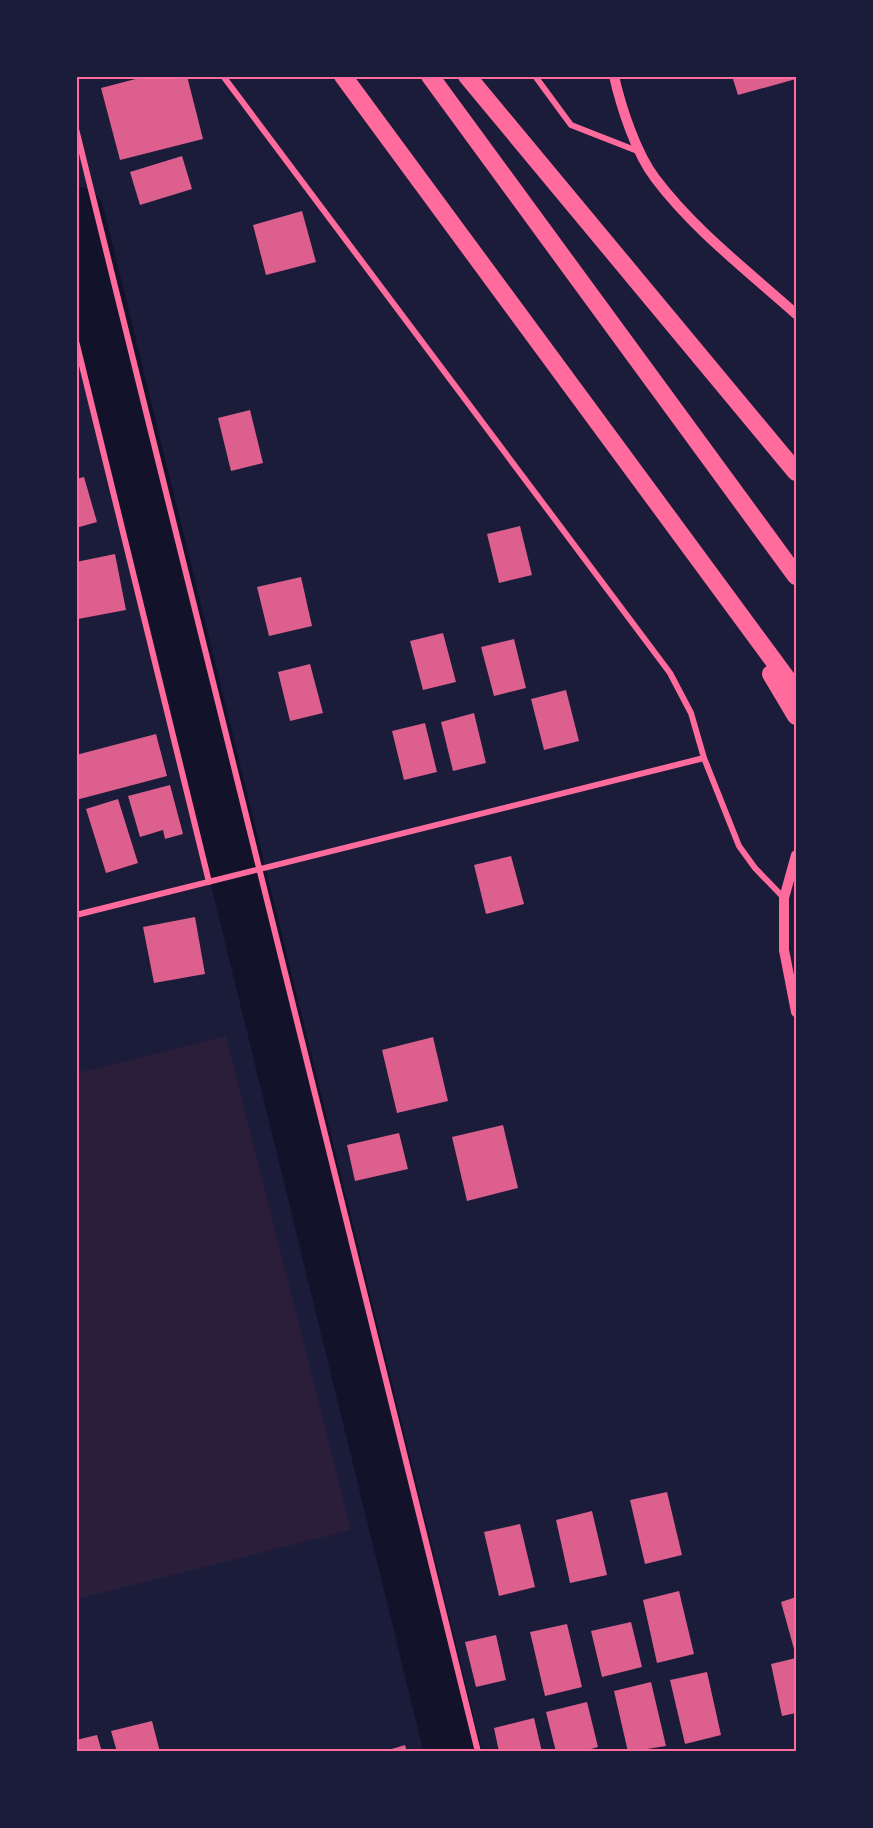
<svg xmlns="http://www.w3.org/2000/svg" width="873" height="1828" viewBox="0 0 873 1828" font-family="Cabin,sans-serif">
	<rect width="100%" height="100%" fill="#1b1b3a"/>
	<path fill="#2a1e3b" d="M226 1036 351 1530 77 1599V1073Z"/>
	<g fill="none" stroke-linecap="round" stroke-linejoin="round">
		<path stroke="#12122b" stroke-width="57" d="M76 215 453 1752"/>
	</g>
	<path fill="#dd5f8e" d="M147 76H187L203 139 120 160 101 88Z
		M732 76H796V79L738 95Z
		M182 156 192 189 140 205 130 172Z
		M302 211 316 262 266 275 253 225Z
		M250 410 263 463 231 471 218 418Z
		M84 477 97 522 76 528V479Z
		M520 526 532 575 499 583 487 534Z
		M115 554 126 610 78 619 76 562Z
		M301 577 312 626 269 636 257 587Z
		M443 633 456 682 423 690 410 641Z
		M514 639 526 688 494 696 481 647Z
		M310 664 323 713 290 721 278 672Z
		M566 690 579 741 544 750 531 699Z
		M474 713 486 763 453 771 441 722Z
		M425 723 437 772 404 780 392 731Z
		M156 734 167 776 76 800V755Z
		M170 785 183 834 165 839 163 830 140 837 128 796Z
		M118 799 138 863 106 873 86 809Z
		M511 856 524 904 486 914 474 865Z
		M195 917 205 974 154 983 143 927Z
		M433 1037 448 1101 397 1113 382 1050Z
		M503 1125 518 1188 467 1201 452 1137Z
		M399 1133 408 1169 355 1181 347 1145Z
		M667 1492 682 1555 645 1564 630 1500Z
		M592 1511 607 1575 570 1583 556 1520Z
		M520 1524 535 1587 499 1596 484 1532Z
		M679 1591 694 1654 657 1663 643 1600Z
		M796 1597V1648L794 1649 781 1602Z
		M631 1622 642 1667 602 1677 591 1631Z
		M567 1624 582 1687 545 1696 530 1632Z
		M496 1635 506 1680 476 1687 465 1642Z
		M796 1658V1713L782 1716 771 1664Z
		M707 1672 721 1735 685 1744 670 1680Z
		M651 1682 666 1746 628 1752 614 1691Z
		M587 1702 598 1747 581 1752H556L546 1712Z
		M534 1718 542 1752H499L494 1728Z
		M152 1721 160 1752H117L111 1731Z
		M97 1735 102 1752H76V1740Z
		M405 1745 407 1752H385V1751Z"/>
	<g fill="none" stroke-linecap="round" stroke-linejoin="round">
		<path stroke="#ff6b9d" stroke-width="6" d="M223 76 670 673 691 713 704 758 739 846 755 868 784 898
			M535 76 571 125 640 152
			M76 129 478 1752
			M76 341 209 882
			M76 915 704 758"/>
		<path stroke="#ff6b9d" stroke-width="10" d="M614 76C621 107 636 153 655 178 694 230 748 271 796 314
			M796 855 784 898V950L796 1012"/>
		<path stroke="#ff6b9d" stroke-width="18" d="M343 76 796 691
			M430 76 796 576
			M467 76 796 472
			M771 674 796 716"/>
	</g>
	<rect width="873" height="1828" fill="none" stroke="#1b1b3a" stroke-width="156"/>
	<rect x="78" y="78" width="717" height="1672" fill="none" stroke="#ff6b9d" stroke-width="2"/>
</svg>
